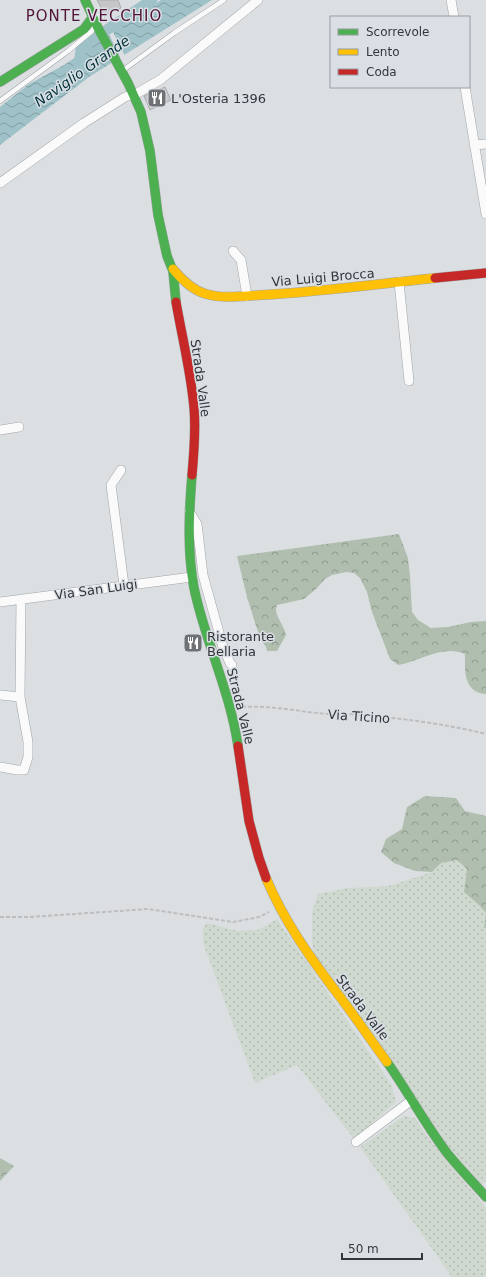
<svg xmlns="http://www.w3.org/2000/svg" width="486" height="1277" viewBox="0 0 486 1277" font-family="'DejaVu Sans',sans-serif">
	<defs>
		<pattern id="grass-dots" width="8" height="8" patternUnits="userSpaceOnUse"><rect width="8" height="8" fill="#cfd9cf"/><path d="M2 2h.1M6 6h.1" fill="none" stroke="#b2bbb2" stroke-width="1.8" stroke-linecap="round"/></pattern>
		<pattern id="forest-crowns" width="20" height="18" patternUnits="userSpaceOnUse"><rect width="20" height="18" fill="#afbeae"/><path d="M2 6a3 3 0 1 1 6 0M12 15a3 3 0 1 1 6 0" fill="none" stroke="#8f9b8f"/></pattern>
		<pattern id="water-waves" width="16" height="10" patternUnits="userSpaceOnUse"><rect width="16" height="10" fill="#9ec2c8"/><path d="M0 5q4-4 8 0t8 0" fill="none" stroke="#829ea3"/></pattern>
	</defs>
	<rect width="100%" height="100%" fill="#dcdfe2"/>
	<path fill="url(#grass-dots)" d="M457 860 467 869 464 892 478 904 486 913 484 927 486 928V1181L480 1186 452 1152 314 956 312 941V912L318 894 348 888 389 886 432 872 441 863Z
		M277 919 391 1084 396 1102 354 1139 297 1065 255 1083 203 943V928L207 923 238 931 258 930Z
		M404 1116 415 1118 431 1141 486 1208V1277H452L360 1147Z"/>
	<path fill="url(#forest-crowns)" d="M399 534 408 558 410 576 412 612 418 620 431 628 448 627 471 622 486 621V694C483 694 479 693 477 692 463 685 465 666 465 654 443 644 419 662 398 665L390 659 372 612 367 592 360 578 354 573 346 572 332 575 325 579 316 589 304 599 277 605C274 613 279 618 282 625 284 628 285 632 286 635L277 651H267L266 647 262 641 256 626 247 597 237 556Z
		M425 796 456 798 465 811 486 816V928H484L486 913 478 904 464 892 467 869 457 860 441 863 432 872 415 871 394 863 381 852 386 839 402 829 407 807Z
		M0 1158 14 1166 0 1181Z"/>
	<path fill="url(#water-waves)" d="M161 0H212L89 77 0 145V107L29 84 64 65Z"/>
	<path fill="#dcdfe2" d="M112 30 125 56 121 59 108 32Z"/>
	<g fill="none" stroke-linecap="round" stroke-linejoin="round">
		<path stroke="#9ec2c8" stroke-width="11" d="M79 67 81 49 96 37 152 0"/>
	</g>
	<path fill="#c6c6c9" stroke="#aaabae" d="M97 0H118L121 8 105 15Z
		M165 87 171 100 150 110 144 96Z"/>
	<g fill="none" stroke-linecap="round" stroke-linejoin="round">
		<g stroke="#a1a4a6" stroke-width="5.5">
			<path id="lane" d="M122 71 174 33 224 0
				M0 101 68 51 92 31 96 25 99 15 102 17"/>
		</g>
		<g stroke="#a1a4a6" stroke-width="10">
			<path id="street" d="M451 0 454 17
				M465 87 486 214
				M134 95 160 80 258 0
				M474 145 486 144
				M0 183 84 123 125 97 134 94
				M233 251 241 260 247 296
				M399 282 409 381
				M0 430 19 427
				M121 470 111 485 124 585
				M189 511 197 524 203 575 223 647 230 663 232 665
				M0 602 192 577
				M0 695 20 697 21 600
				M0 767 17 770H24L28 757V742L20 697
				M356 1142 412 1100"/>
		</g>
		<g stroke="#a1a4a6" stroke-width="10">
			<path id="fast" d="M85 0 98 28 128 83 141 112 150 151 158 215 167 256 173 271 176 302
				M0 82 84 29 92 18
				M192 475C189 513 187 550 194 588 205 641 230 691 238 746
				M387 1062C408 1092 425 1124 447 1153 459 1168 473 1182 486 1197"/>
		</g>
		<g stroke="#a1a4a6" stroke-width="10">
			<path id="slow" d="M173 269C182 280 192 290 206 294 224 299 243 296 261 295 319 292 377 284 435 278
				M266 878C284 921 309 956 337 993 354 1015 370 1039 387 1062"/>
		</g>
		<g stroke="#a1a4a6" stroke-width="10">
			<path id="jam" d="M435 278 486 273
				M176 302C182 337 191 372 194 408 196 430 194 453 192 475
				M238 746 249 821 259 858 266 878"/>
		</g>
		<path stroke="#bdbebf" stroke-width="2" stroke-dasharray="4 2" stroke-linecap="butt" d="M242 707C271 705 300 712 328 714 336 714 344 714 352 714 397 718 442 723 486 734
			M0 917H30L148 909 233 922 259 917 269 912"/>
		<use href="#lane" stroke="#fafafb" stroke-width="4.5"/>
		<use href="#street" stroke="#fafafb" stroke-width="9"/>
		<use href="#fast" stroke="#4caf50" stroke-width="9"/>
		<use href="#slow" stroke="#ffc107" stroke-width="9"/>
		<use href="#jam" stroke="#c62828" stroke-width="9"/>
	</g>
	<defs>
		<g id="restaurant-square" transform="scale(1)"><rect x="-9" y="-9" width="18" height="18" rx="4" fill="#6f7274" stroke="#d9dfe5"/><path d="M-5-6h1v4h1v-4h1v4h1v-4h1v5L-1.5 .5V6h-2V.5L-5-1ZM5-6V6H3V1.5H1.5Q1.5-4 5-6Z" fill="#fff"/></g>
	</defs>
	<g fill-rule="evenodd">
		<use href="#restaurant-square" x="157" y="98"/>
		<use href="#restaurant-square" x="193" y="643"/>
	</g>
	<g text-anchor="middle" stroke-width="3" stroke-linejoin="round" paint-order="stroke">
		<g font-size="13" fill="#343739" stroke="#d9dfe5" text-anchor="start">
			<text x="171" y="103">L'Osteria 1396</text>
			<text x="207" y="641">Ristorante<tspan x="207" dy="15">Bellaria</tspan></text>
		</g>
		<g font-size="13" fill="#343739" stroke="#d9dfe5">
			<text transform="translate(323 277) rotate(-5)" y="5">Via Luigi Brocca</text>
			<text transform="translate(201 378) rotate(82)" y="5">Strada Valle</text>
			<text transform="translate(96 589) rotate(-8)" y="5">Via San Luigi</text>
			<text transform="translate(241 706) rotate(76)" y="5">Strada Valle</text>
			<text transform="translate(359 716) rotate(4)" y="5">Via Ticino</text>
			<text transform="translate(363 1007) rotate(53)" y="5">Strada Valle</text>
		</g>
		<g font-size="14" font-style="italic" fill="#003239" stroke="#d9dfe5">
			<text transform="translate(82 71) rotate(-35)" y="5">Naviglio Grande</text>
		</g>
		<g font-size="15" letter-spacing="1" fill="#521334" stroke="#d9dfe5">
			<text x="94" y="21">PONTE VECCHIO</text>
		</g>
	</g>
	<rect x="330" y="16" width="140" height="72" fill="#d9dfe5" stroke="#979ca0"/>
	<rect x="338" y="29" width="20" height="6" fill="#4caf50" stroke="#979ca0"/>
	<text x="366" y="36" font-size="12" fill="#343739">Scorrevole</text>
	<rect x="338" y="49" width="20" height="6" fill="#ffc107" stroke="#979ca0"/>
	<text x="366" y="56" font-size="12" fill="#343739">Lento</text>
	<rect x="338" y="69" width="20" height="6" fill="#c62828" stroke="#979ca0"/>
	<text x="366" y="76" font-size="12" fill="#343739">Coda</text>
	<path d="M342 1253v6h80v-6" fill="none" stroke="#343739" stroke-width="2"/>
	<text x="348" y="1253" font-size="12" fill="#343739" stroke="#d9dfe5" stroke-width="3" paint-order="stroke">50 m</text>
</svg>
